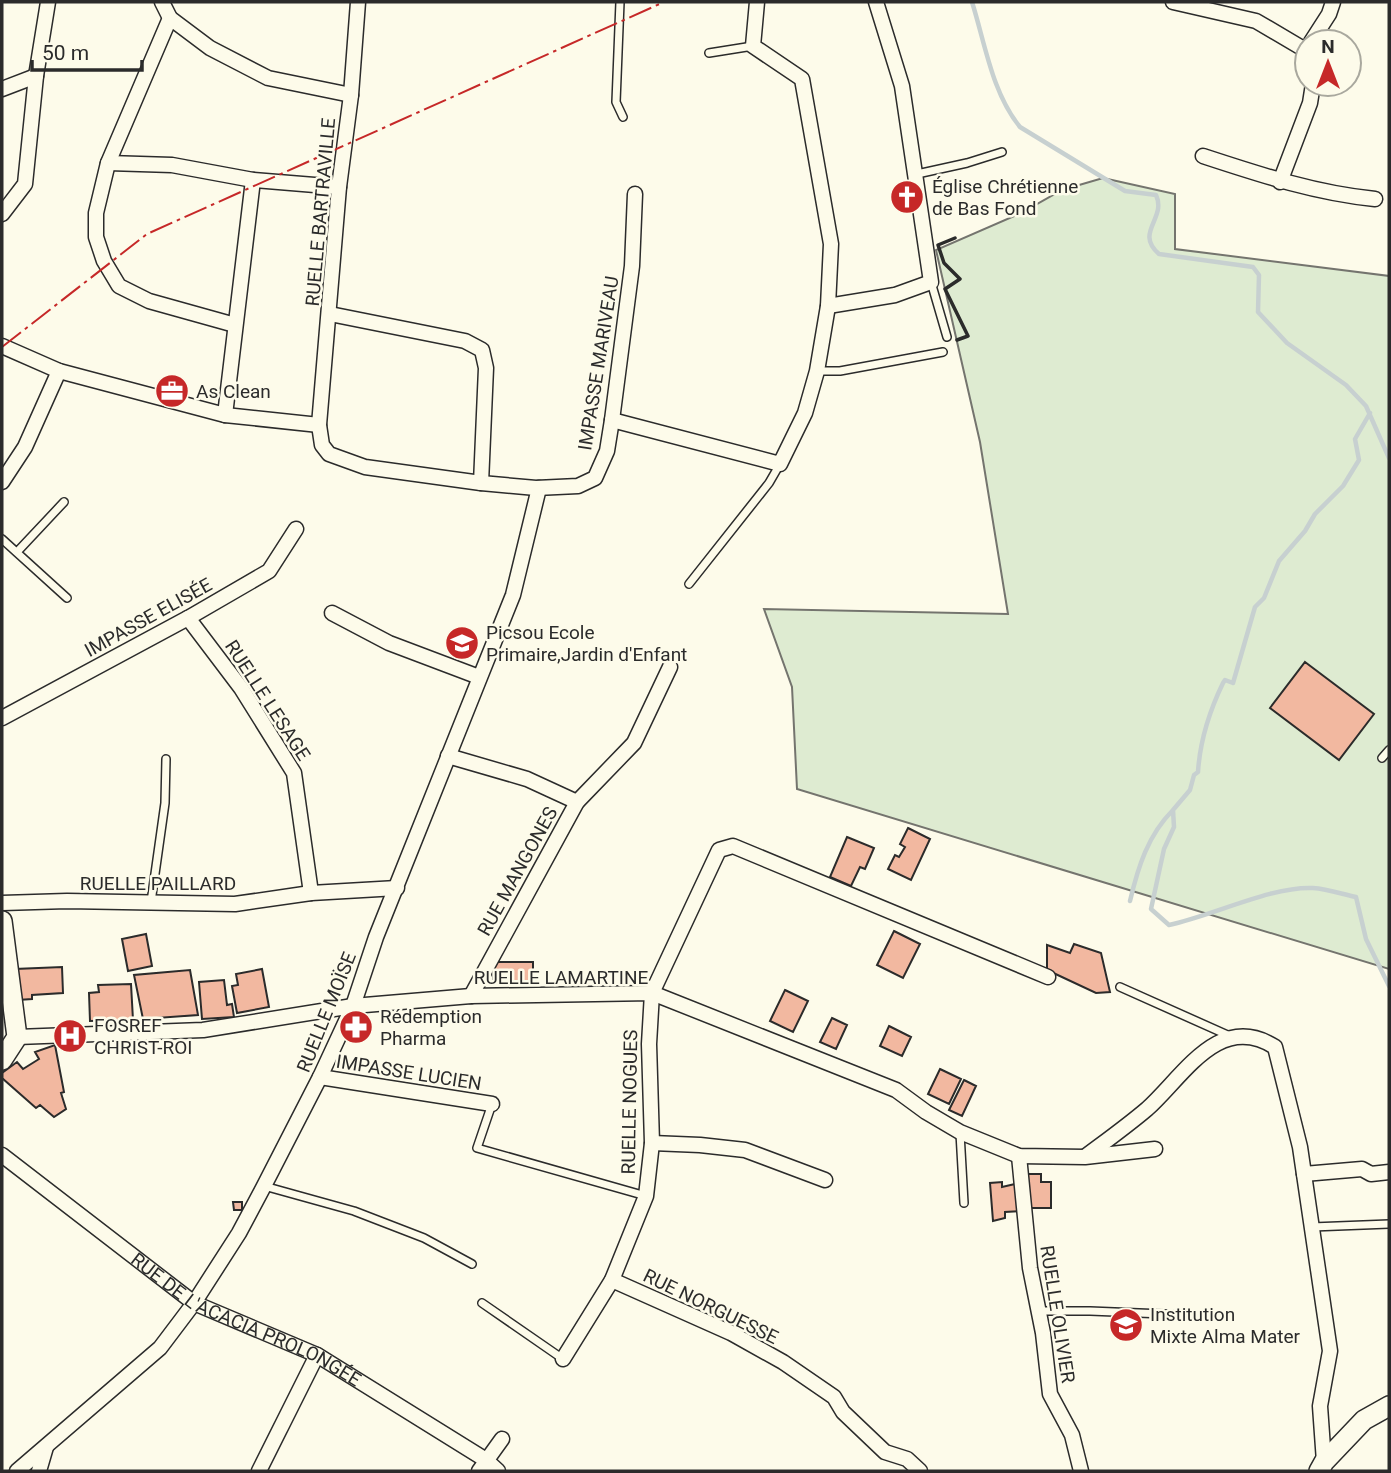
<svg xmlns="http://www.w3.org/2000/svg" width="1391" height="1473" viewBox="0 0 1391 1473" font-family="Roboto,sans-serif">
	<rect width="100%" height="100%" fill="#fdfbea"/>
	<path fill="#deebd1" stroke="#74746e" stroke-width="2" d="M1103 178 1175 194V249L1389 276V969L797 789 792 687 764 609 1008 614 980 442 936 250 1021 213 1062 190Z"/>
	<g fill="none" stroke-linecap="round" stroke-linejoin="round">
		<path stroke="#c7d0d0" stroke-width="4.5" d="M972 2C985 43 992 93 1020 127L1125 191 1156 195C1167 219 1134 232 1159 254L1253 267 1259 275 1258 312 1287 343 1346 385 1366 406 1389 458
			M1370 413 1355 439 1359 460 1343 486 1315 514 1305 531 1279 561 1264 598 1255 607 1233 683 1225 680 1223 683C1209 712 1200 740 1198 772L1194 775 1190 790 1173 810 1174 827 1164 849 1151 909 1169 925C1212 916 1272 886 1313 888 1327 889 1342 894 1356 897L1366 939 1389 986
			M1130 901C1138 867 1148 835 1173 810"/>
	</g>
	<path fill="#f2b8a0" stroke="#2b2b2b" stroke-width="2" d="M1305 662 1374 714 1339 760 1270 708Z
		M908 828 930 839 911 880 888 869 895 855 899 857 905 847 900 844Z
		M847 837 874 848 865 869 860 867 851 886 830 877Z
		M894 931 920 944 903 978 877 965Z
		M146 934 152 966 128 971 122 939Z
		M1074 944 1101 953 1110 992 1096 993 1047 970V945L1070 953Z
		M493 962H533V983H493Z
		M62 967 63 993 32 995V999L18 1000 15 969Z
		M262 969 269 1007 237 1013 232 986 238 985 236 974Z
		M190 970 198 1015 143 1019 134 975Z
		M224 980 227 1005 232 1004 234 1017 202 1019 199 982Z
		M131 984 133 1020 90 1021 89 993 99 992 98 985Z
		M785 990 808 1001 793 1032 770 1021Z
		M832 1018 847 1025 836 1049 820 1042Z
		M889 1026 911 1037 902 1056 880 1046Z
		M55 1045 64 1092 61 1093 66 1109 54 1117 40 1105 36 1108 2 1078V1073L17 1062 23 1069 39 1059 35 1052Z
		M940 1069 961 1079 949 1104 928 1094Z
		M964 1080 976 1086 962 1116 949 1110Z
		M1028 1174H1041V1182H1051V1208H1028Z
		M1002 1182V1187L1015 1184 1020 1211 1005 1212V1218L993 1221 990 1183Z
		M233 1202H242V1210H234Z"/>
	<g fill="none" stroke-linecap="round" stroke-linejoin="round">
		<g stroke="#2b2b2b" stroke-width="10">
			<path id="lane" d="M620 2 616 102 623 117
				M709 53 753 46
				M917 174 967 163 1002 152
				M931 282 947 337
				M817 371H840L943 352
				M2 539 67 598
				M17 552 64 502
				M689 584 769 483 780 464
				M1382 758 1389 750
				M151 902 165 803 166 759
				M1120 987 1232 1037
				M492 1104 477 1148 646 1196
				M960 1133 964 1203
				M264 1186 354 1211 424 1238 472 1264
				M1312 1227 1389 1224
				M482 1303 563 1359
				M1038 1311H1090L1188 1315"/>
		</g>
		<g stroke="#2b2b2b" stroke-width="17">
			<g id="street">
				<path d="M162 2 170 18 210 48 268 78 351 95"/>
				<path d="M358 2 351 95 339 187 319 425 322 445 329 454 365 467 481 483 536 488 578 486 595 478 607 451 612 420 632 266 635 194"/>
				<path d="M1173 2 1256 21 1307 51"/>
				<path d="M170 18 108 163 96 213V237L104 261 119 286 149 301 235 325"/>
				<path d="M1311 42 1329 14 1333 2"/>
				<path d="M2 89 36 76"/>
				<path d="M1203 156C1261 175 1315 193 1375 199"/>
				<path d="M108 163 172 165 253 180 339 187"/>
				<path d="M1280 182 1310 103 1313 84"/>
				<path d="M2 214 25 184 36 76 48 2"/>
				<path d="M828 306 895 295 931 282 902 86 876 2"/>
				<path d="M330 314 465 341 482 350 486 368 481 483"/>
				<path d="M2 346 59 371 225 415 319 425"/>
				<path d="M225 415 253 180"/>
				<path d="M612 420 780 464 805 413 817 371 828 306 831 244 802 79 753 46 757 2"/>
				<path d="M2 482 25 447 59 371"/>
				<path d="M332 613 389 643 479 677"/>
				<path d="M188 618 241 688 294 773 311 893"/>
				<path d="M2 718 188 618 269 571 296 529"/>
				<path d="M448 756 527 779 577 802"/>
				<path d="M2 903 67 901 235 904 311 893 397 888"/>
				<path d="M471 996 577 802 634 743 670 667"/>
				<path d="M17 1037 203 1030 353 1006 471 996 652 993 896 1090 926 1112 960 1132 1019 1156 1085 1157 1155 1149"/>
				<path d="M320 1077 492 1104"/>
				<path d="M652 1143 700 1145 745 1150 825 1180"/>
				<path id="s1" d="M2 1155 194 1303 317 1355 486 1460 498 1471"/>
				<path d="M1019 1156 1030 1268 1043 1333 1050 1394 1072 1435 1081 1471"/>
				<path d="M1086 1156C1106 1141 1127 1126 1147 1109 1183 1077 1219 1011 1275 1047L1300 1147 1330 1351 1320 1406 1324 1462"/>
				<path d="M1304 1174 1362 1169 1371 1174 1389 1172"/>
				<path d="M612 1280 731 1333 783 1362 834 1397 843 1412 885 1452 907 1459 920 1471"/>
				<path d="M563 1359 612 1280 646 1196 652 1143 649 1044 652 993 719 850 733 846 1048 977"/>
				<path d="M17 1471 160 1348 194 1303 239 1233 264 1186 320 1077 353 1006 376 937 513 595 539 488"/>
				<path d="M39 1471 46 1447"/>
				<path d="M259 1471 317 1355"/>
				<path d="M479 1471 502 1439"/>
			</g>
		</g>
		<g stroke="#2b2b2b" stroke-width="22">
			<path id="secondary" d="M2 921 17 1037 2 1060
				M1319 1471 1324 1462 1364 1420 1389 1406"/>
		</g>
		<use href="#lane" stroke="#fdfbea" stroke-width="7"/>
		<use href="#street" stroke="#fdfbea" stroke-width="14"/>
		<use href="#secondary" stroke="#fdfbea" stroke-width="19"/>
		<path stroke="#2b2b2b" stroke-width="3.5" d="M955 238 938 245 944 263 960 279 945 289 968 336 957 340"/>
		<path stroke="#c62828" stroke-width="2" stroke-dasharray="24 5 3.5 5" stroke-linecap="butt" d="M2 347 147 234 664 2"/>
	</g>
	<defs>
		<g id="church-disc" transform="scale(1.75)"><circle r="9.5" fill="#c62828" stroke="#fdfbea"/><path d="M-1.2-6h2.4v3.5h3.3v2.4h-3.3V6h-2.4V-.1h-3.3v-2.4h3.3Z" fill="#fff"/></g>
		<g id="office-disc" transform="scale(1.75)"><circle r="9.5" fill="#c62828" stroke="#fdfbea"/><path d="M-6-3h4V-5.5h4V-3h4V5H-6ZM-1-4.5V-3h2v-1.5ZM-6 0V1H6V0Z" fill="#fff"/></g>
		<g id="school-disc" transform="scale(1.75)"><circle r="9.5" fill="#c62828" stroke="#fdfbea"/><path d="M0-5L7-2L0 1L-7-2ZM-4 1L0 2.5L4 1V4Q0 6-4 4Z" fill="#fff"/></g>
		<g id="pharmacy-disc" transform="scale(1.75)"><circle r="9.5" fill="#c62828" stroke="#fdfbea"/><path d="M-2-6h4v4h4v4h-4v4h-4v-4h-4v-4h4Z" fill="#fff"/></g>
		<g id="hospital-disc" transform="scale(1.75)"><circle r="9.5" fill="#c62828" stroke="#fdfbea"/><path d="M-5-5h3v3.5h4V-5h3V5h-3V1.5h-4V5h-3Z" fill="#fff"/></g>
	</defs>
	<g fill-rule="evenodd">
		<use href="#church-disc" x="907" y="197"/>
		<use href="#office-disc" x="172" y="391"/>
		<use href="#school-disc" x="462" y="643"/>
		<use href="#pharmacy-disc" x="356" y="1027"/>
		<use href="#hospital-disc" x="70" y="1036"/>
		<use href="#school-disc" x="1126" y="1325"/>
	</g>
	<g text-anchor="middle" stroke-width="5" stroke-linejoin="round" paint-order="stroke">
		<g font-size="19" fill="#2b2b2b" stroke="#fdfbea" text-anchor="start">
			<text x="932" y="193">Église Chrétienne<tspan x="932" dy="22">de Bas Fond</tspan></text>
			<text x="196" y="398">As Clean</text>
			<text x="486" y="639">Picsou Ecole<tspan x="486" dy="22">Primaire,Jardin d'Enfant</tspan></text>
			<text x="380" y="1023">Rédemption<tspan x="380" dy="22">Pharma</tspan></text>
			<text x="94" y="1032">FOSREF<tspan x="94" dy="22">CHRIST-ROI</tspan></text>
			<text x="1150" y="1321">Institution<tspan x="1150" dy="22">Mixte Alma Mater</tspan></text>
		</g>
		<g font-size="19" fill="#2b2b2b" stroke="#fdfbea">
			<text transform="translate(320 212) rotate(-85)" y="7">RUELLE BARTRAVILLE</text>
			<text transform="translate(598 363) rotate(-81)" y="7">IMPASSE MARIVEAU</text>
			<text transform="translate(148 617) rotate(-29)" y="7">IMPASSE ELISÉE</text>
			<text transform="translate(268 700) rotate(57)" y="7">RUELLE LESAGE</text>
			<text transform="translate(517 871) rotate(-61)" y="7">RUE MANGONES</text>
			<text x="158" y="890">RUELLE PAILLARD</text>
			<text x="561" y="984">RUELLE LAMARTINE</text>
			<text transform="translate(326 1012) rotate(-68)" y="7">RUELLE MOÏSE</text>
			<text transform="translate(409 1072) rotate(9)" y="7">IMPASSE LUCIEN</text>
			<text transform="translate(629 1102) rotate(-89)" y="7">RUELLE NOGUES</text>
			<text transform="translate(711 1306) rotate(26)" y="7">RUE NORGUESSE</text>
			<text transform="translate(1058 1314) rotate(81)" y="7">RUELLE OLIVIER</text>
			<text dy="7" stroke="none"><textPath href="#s1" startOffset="296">RUE DE L'ACACIA PROLONGÉE</textPath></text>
		</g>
	</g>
	<rect width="1391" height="1473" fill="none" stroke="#2b2b2b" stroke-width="7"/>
	<g transform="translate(1328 63)"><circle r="33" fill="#fdfbea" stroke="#a9a89e" stroke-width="2"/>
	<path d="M0-5L12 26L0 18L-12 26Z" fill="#c62828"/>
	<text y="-10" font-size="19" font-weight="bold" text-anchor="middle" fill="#2b2b2b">N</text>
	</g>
	<path d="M32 60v10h110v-10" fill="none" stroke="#2b2b2b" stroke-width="3.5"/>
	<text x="42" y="60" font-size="21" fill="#2b2b2b" stroke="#fdfbea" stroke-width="5" paint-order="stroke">50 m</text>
</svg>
